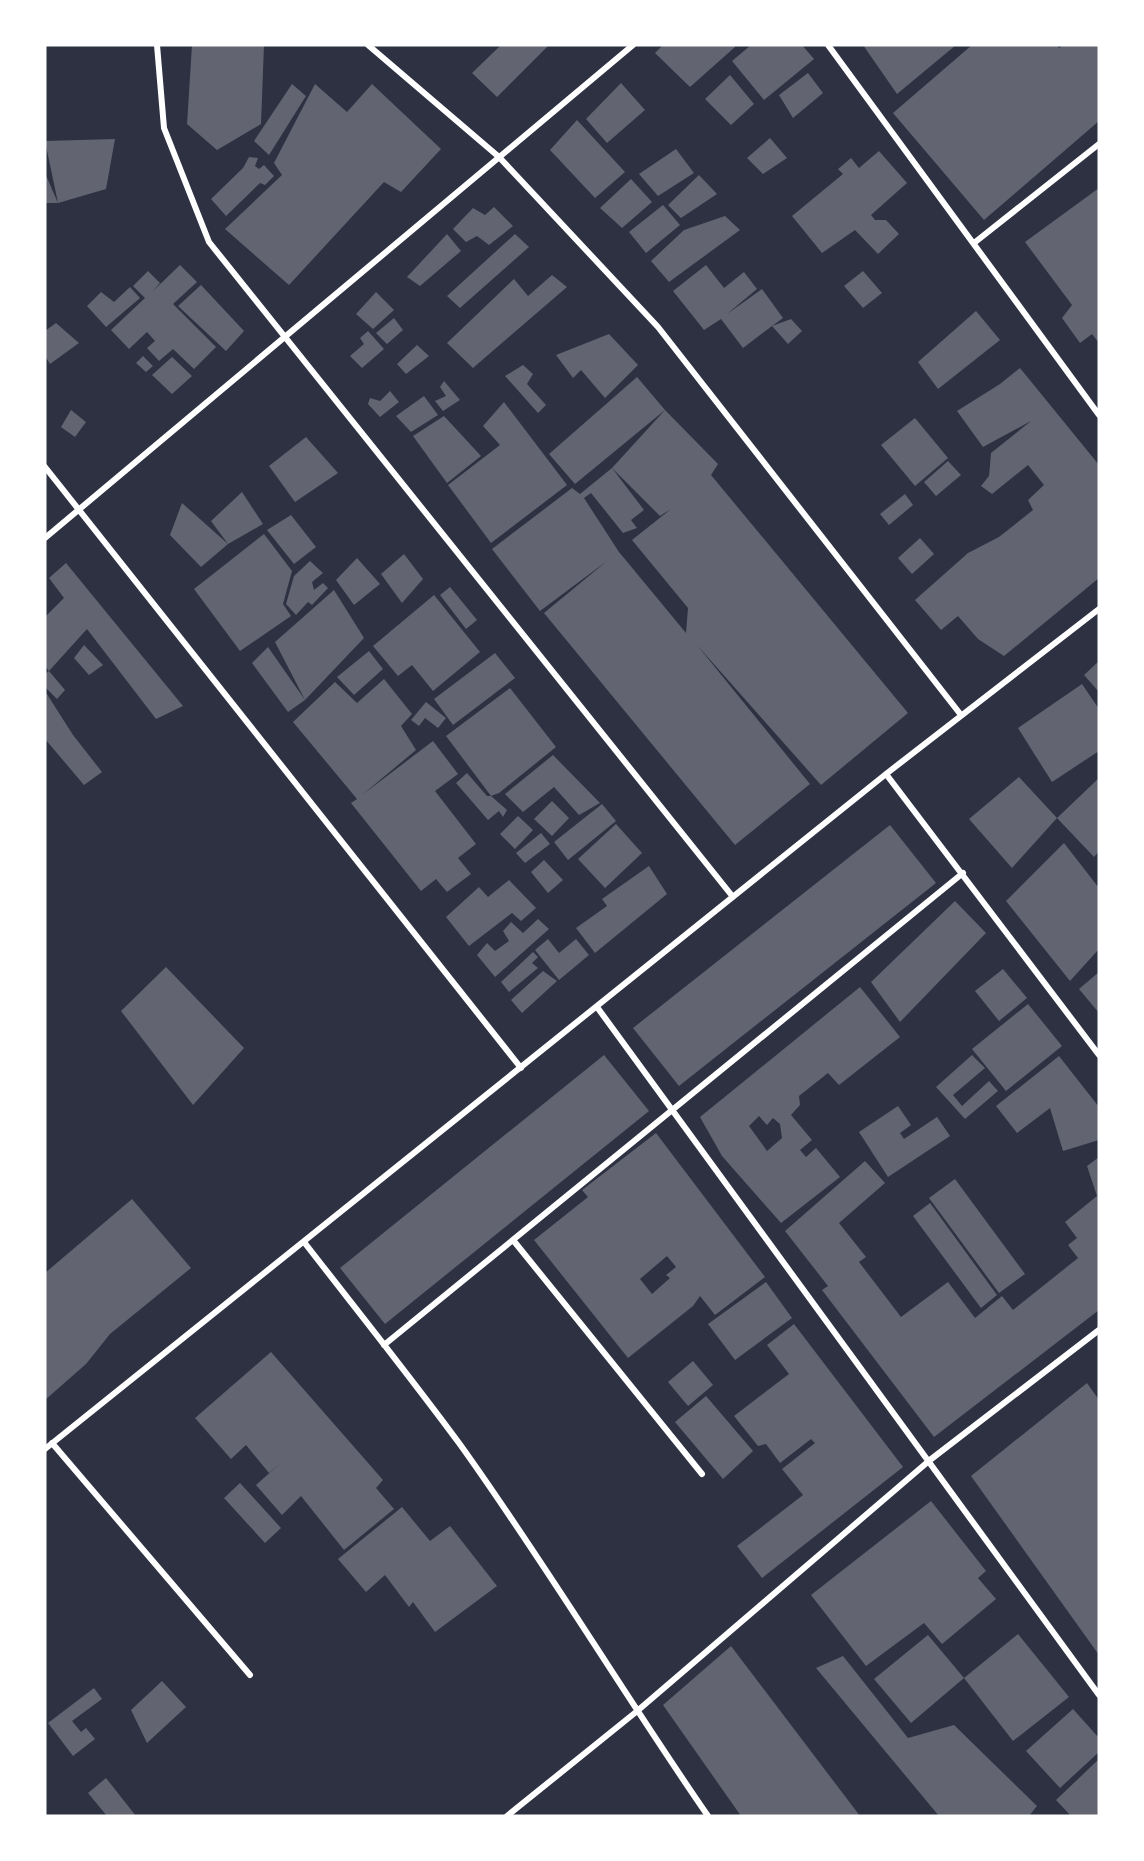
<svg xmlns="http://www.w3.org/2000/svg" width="1144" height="1861" viewBox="0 0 1144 1861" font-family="'Nunito Sans',sans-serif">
	<rect width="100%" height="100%" fill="#2d3142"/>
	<path fill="#626471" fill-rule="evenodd" d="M192 45H264L261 124 217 150 187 124Z
		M501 45H549L497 97 472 73Z
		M663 45H734L735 47 690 87 655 53Z
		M751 45H802L814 59 764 100 732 61Z
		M863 45H956L897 94Z
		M972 45H1057L1059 48 1063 45H1099V121L984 220 893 113Z
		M808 73 823 93 793 118 779 95Z
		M730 75 754 104 731 125 705 99Z
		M621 83 645 110 607 143 586 119Z
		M292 84 306 96 269 155 254 141Z
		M315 84 347 112 372 84 441 149 401 192 384 182 289 285 225 229 282 175 274 163Z
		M577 120 625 172 595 198 550 150Z
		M770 138 787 158 763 174 747 158Z
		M115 139 106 189 58 203 45 141Z
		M676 149 694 173 658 196 639 174Z
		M879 151 907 183 871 215 875 220H886L899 234 878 254 855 230 822 253 792 216 843 174 838 169 851 158 859 168Z
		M249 157 258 158 255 166 259 169 264 165 274 176 265 185 260 183 226 216 211 199 243 168Z
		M45 173 58 203H45Z
		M699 175 717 194 681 218 668 205Z
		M631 179 652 202 622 228 600 208Z
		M1099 188V343L1092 334 1080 343 1062 318 1072 305 1025 242Z
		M663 205 680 225 646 253 629 232Z
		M494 207 513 226 489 245 477 236 466 242 453 229 473 208 485 215Z
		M725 216 740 230 669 282 651 261 684 230Z
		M447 234 461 251 420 286 407 277Z
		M515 234 529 247 460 308 447 296Z
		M180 265 197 282 173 304 216 347 194 369 173 349 159 361 147 348 155 341 147 332 129 349 111 330 145 298 133 286 148 271 160 283 153 291Z
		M706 265 724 288 744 272 757 289 727 314 762 289 783 318 772 326 791 319 802 331 788 344 772 326 743 348 721 319 704 330 673 291Z
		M863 271 882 293 863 308 844 286Z
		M552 275 567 287 473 368 447 343 514 279 528 296Z
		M201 285 244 331 226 351 178 306Z
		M130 287 140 298 106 327 87 306 101 292 114 302Z
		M376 292 394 310 373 329 356 314Z
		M976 311 1000 340 938 389 918 362Z
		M394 318 403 330 387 344 376 333Z
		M56 323 79 343 50 364 45 356V331Z
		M368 331 384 349 362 368 350 356 364 344 360 338Z
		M609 334 638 365 605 398 581 370 573 378 556 355Z
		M417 345 429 356 406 374 397 364Z
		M143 356 153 366 146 372 136 363Z
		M172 357 192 376 172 394 152 375Z
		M523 365 533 374 527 384 546 405 538 413 505 376Z
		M1020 368 1099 465V578L1004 656 978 639 958 616 941 630 915 600 968 553 999 537 1033 510 1028 500 1044 485 1028 465 992 494 981 486 989 476 991 453 1031 421 983 447 957 411 1000 384Z
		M637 377 665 410 718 464 711 475 908 713 821 785 697 645 810 784 735 845 544 613 607 561 540 611 492 549 572 488 580 494 612 468 644 510 631 520 637 528 623 533 591 493 584 498 619 552 686 633 688 608 632 540 671 509 660 516 612 468 665 410 575 484 549 454Z
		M444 381 460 400 443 411 435 401 446 396 440 387Z
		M390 391 399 402 380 417 368 404 370 398 380 401Z
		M424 396 438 415 411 432 396 416Z
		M504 402 567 485 491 543 448 485 500 445 483 426Z
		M71 410 86 422 75 437 61 427Z
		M444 416 481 456 447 483 413 436Z
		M915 418 948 458 915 486 881 445Z
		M306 437 338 473 295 502 269 466Z
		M948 461 961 475 936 496 924 482Z
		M242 492 263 524 228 544 211 521Z
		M905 494 913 505 889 525 880 514Z
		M182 503 228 544 201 567 170 535Z
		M291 515 316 547 294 564 267 530Z
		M264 534 292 571 283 604 291 616 240 651 194 589Z
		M920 538 934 554 912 574 898 558Z
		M404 554 423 579 402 603 381 574Z
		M357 558 380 584 354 605 336 580Z
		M310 561 323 573 312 582 314 590 323 583 328 588 312 605 308 602 296 615 286 604 294 576Z
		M66 563 183 706 156 719 87 629 49 671 45 666V617L64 598 49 578Z
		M450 587 477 620 466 629 440 595Z
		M334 590 364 638 305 700 275 642Z
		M434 595 480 652 433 691 412 665 398 676 373 646Z
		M84 645 103 665 89 675 74 658Z
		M268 647 305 700 288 712 252 663Z
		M369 651 383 669 354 695 337 677Z
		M495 653 515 678 453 725 434 699Z
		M1099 661V692L1084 675Z
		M49 671 65 690 57 699 45 687V674Z
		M384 679 412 714 401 726 416 750 362 795 433 741 458 774 435 791 476 844 458 858 471 874 447 892 436 879 421 891 351 803 357 799 293 722 335 682 357 703Z
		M1082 684 1099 709V751L1052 782 1018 728Z
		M510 688 556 747 499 793 491 796 446 736Z
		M45 691 73 735 102 772 84 785 45 739Z
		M426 702 446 718 438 728 425 718 419 726 411 720Z
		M553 755 600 803 579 815 554 787 523 812 505 794Z
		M467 773 487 796H491L507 810 503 817 499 811 488 820 456 783Z
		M1019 777 1057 818 1012 868 969 819Z
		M1099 778V851L1094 857 1057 818Z
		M552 801 569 818 552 836 534 819Z
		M602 804 616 821 568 860 554 842Z
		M518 816 533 830 515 849 500 834Z
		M616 824 642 853 605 888 578 859Z
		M890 825 936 883 679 1086 633 1028Z
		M541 833 550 844 525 863 516 853Z
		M1064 843 1099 888V949L1070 981 1006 901Z
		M544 860 563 880 548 893 531 872Z
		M649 866 667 894 595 953 576 928 607 906 602 899Z
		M509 880 536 908 521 921 512 913 469 946 446 917 479 887 488 897Z
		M955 901 986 933 900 1022 871 982Z
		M538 919 549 929 495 977 477 955 487 943 495 951 509 941 503 931 511 922 523 933Z
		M548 939 559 953 576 939 589 955 559 980 535 950Z
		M533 952 538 957 532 963 538 968 509 992 501 982Z
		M166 967 244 1048 193 1105 121 1011Z
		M1003 969 1027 998 999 1021 975 991Z
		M543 971 557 981 522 1013 511 1000Z
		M1099 972V1013L1079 989Z
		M860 987 900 1037 839 1085 828 1073 799 1096 800 1105 791 1115 812 1140 800 1150 806 1157 816 1148 840 1177 781 1223 722 1156 700 1117ZM759 1116 767 1125 773 1118 780 1124 782 1138 767 1151 749 1126Z
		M1028 1004 1062 1046 1006 1091 972 1049Z
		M604 1055 649 1111 385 1324 340 1268Z
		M972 1055 985 1068 953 1095 962 1106 989 1081 998 1091 965 1119 936 1087Z
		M1059 1056 1099 1107V1140L1063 1151 1050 1108 1017 1133 996 1106Z
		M898 1106 911 1125 900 1133 904 1139 937 1117 950 1136 888 1177 859 1132Z
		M656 1133 765 1277 715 1315 700 1296 693 1306 628 1358 534 1240 588 1197 582 1190ZM667 1256 676 1267 666 1275 670 1278 652 1294 640 1279Z
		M1099 1157V1310L934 1437 822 1290 828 1286 785 1231 865 1161 885 1183 839 1223 866 1257 859 1262 901 1317 948 1282 975 1318 1002 1296 1013 1310 1078 1258 1068 1245 1077 1238 1065 1222 1097 1196 1087 1166Z
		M955 1179 1025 1274 999 1293 929 1198Z
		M132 1199 191 1268 110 1334 86 1364 45 1400V1273Z
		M930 1203 997 1295 981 1308 913 1216Z
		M766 1282 792 1318 735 1360 708 1324Z
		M794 1324 903 1467 762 1578 737 1546 803 1495 782 1469 815 1443 811 1439 780 1463 766 1444 758 1446 734 1416 789 1374 767 1345Z
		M271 1352 383 1480 376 1488 394 1509 344 1550 301 1496 282 1515 256 1485 284 1460 269 1473 246 1445 231 1459 195 1418Z
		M693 1361 713 1385 688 1406 668 1382Z
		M1087 1383 1099 1400V1655L971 1476Z
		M706 1396 753 1451 723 1479 675 1422Z
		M240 1483 281 1528 265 1543 224 1498Z
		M931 1501 986 1571 978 1578 996 1599 942 1644 924 1623 866 1666 811 1595Z
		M402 1507 430 1541 450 1526 497 1586 435 1632 413 1602 409 1607 385 1575 366 1592 338 1559Z
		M1018 1634 1069 1697 1013 1741 964 1678Z
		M928 1635 964 1678 911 1723 874 1679Z
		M731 1646 860 1816H741L663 1705Z
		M843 1656 908 1738 954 1725 1037 1806 1029 1816H939L816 1668Z
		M162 1681 186 1707 147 1743 131 1710Z
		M94 1688 102 1699 72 1721 81 1732 86 1728 95 1739 73 1756 48 1723Z
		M1073 1709 1099 1738V1752L1060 1788 1026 1751Z
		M1099 1759V1816H1071L1056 1800Z
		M106 1778 136 1816H107L88 1793Z"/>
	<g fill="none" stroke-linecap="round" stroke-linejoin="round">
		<path stroke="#fff" stroke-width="6" d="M157 45 164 128 209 242 733 897
			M368 45 499 157 658 327 961 715
			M828 45 1099 415
			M974 243 1099 144
			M45 467 521 1068
			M45 538 633 45
			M886 774 1099 1055
			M597 1007 1099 1695
			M513 1240 702 1474
			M304 1242C356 1309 409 1375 459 1443 546 1564 623 1693 708 1816
			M384 1345 963 873
			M52 1443 250 1675
			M45 1449 886 774 1099 609
			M507 1816 636 1712 930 1460 1099 1330"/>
	</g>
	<rect width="1144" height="1861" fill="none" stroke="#ffffff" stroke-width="93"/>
</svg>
